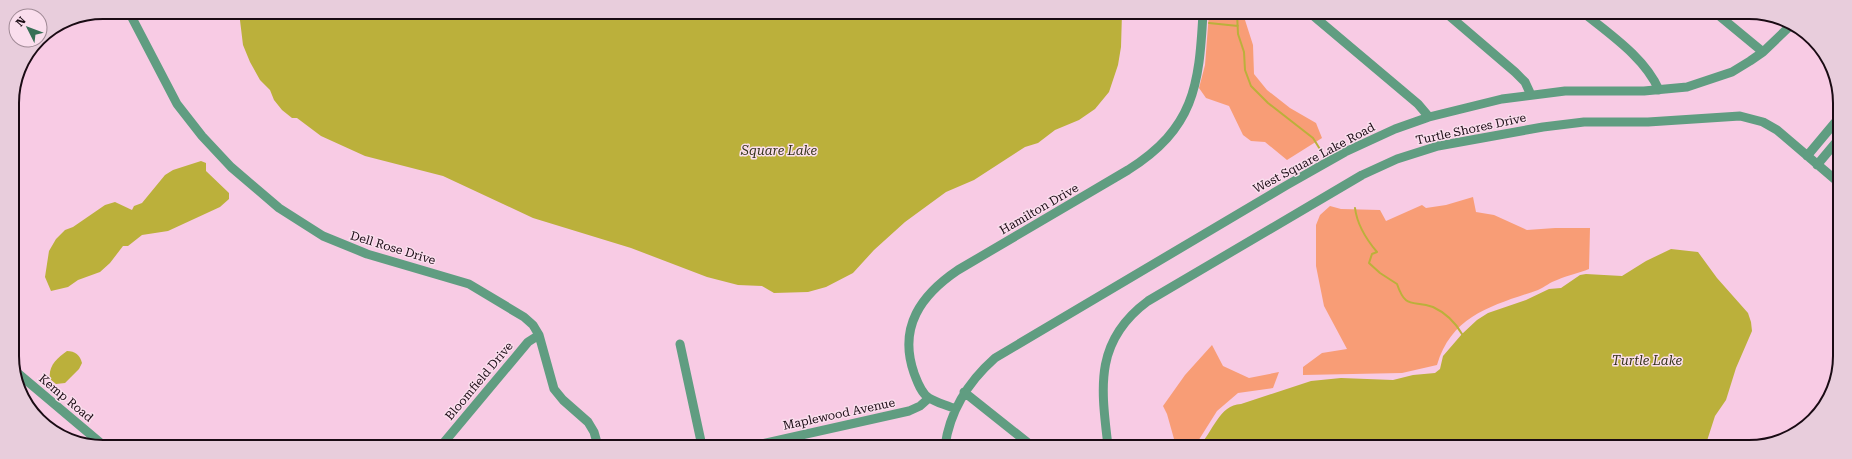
<svg xmlns="http://www.w3.org/2000/svg" width="1852" height="459" viewBox="0 0 1852 459" font-family="'Roboto Serif',serif">
	<rect width="100%" height="100%" fill="#f8cbe4"/>
	<path fill="#f89d76" d="M1209 13H1246L1245 20 1253 45 1254 74 1267 90 1290 108 1316 123 1322 138 1287 160 1265 142 1251 141 1243 135 1229 106 1206 98 1199 88 1205 65Z
		M1473 197 1476 212 1494 215 1527 230 1555 228H1590L1589 269C1579 273 1568 275 1557 280 1550 282 1545 287 1538 290 1495 305 1452 314 1437 365L1402 373 1303 375V367L1322 353 1347 349 1324 306 1316 266V225L1320 215 1330 206 1341 209 1380 210 1386 221 1422 205 1426 208 1446 205Z
		M1212 345 1223 366 1249 378 1279 372 1273 388 1238 393 1217 411 1195 446H1176L1167 414 1163 406 1185 375Z"/>
	<path fill="#bbb03b" d="M239 12 1122 13 1121 47 1118 65 1109 92 1095 109 1079 120 1055 130 1038 143 1025 147 974 180 946 192 905 222 874 250 853 273 826 287 808 292 774 293 762 286 738 285 707 277 631 248 533 218 443 176 365 156 321 136 297 118H292L282 110 274 100 270 90 260 80 250 62 243 45Z
		M201 161 206 163V171L229 193V199L220 207 168 231 142 235 128 246H123L110 263 100 272 78 280 68 287 51 291 45 277 49 251 56 239 65 230 73 227 105 205 115 202 132 210 134 206 142 203 165 175 173 170Z
		M1671 249 1698 252 1717 278 1748 313 1751 322 1752 331 1736 368 1726 400 1715 416 1705 447 1199 446C1213 432 1219 405 1241 404L1311 381 1341 378 1393 380 1413 375 1435 373 1440 369 1443 356 1462 334 1477 320 1488 313 1526 300 1549 289 1561 288 1580 275 1586 274 1622 276 1646 261Z
		M67 351C75 351 80 355 82 363L79 369 65 383 56 384 50 379C48 366 57 358 67 351Z"/>
	<g fill="none" stroke-linecap="round" stroke-linejoin="round">
		<path stroke="#bbb03b" stroke-width="2" d="M1237 13 1238 34 1244 52 1245 70 1251 86 1268 103 1313 138 1323 154
			M1209 23 1238 26
			M1355 208C1357 224 1366 239 1377 252L1372 254 1369 263 1380 273 1397 284C1406 310 1412 300 1433 307 1446 313 1455 322 1462 334"/>
		<path stroke="#609d81" stroke-width="9" d="M129 12 177 104 202 136 231 167 279 208 323 236 367 254 469 284 524 317 533 325 539 335 554 389 563 400 588 422 594 432 598 446
			M1310 13 1418 104 1429 117
			M1446 13 1515 72 1525 82 1531 95
			M1585 14C1611 35 1645 58 1659 90
			M1717 14 1763 52
			M1807 156 1838 119
			M1817 165 1838 140
			M680 344 702 446
			M14 370 103 445
			M964 392 1032 446
			M955 409C947 405 937 403 929 398 921 393 917 381 914 373 898 327 921 295 958 270L1128 170C1194 128 1199 87 1203 13
			M441 446 528 342 539 335
			M752 446 909 411 920 406 929 398
			M945 446C950 410 968 382 995 358L1287 185 1345 152 1395 129 1429 117 1502 99 1565 91H1644L1687 87 1732 72 1750 61 1763 52 1790 26
			M1108 446C1101 387 1094 341 1148 301L1362 175 1397 159 1438 146 1543 127 1584 122H1648L1740 116 1763 122 1777 130 1838 182"/>
	</g>
	<g text-anchor="middle" stroke-width="3" stroke-linejoin="round" paint-order="stroke">
		<g font-size="12" fill="#1a0b14" stroke="#fadeed">
			<text transform="translate(1471 129) rotate(-12)" y="4">Turtle Shores Drive</text>
			<text transform="translate(1314 158) rotate(-28)" y="4">West Square Lake Road</text>
			<text transform="translate(1039 209) rotate(-30)" y="4">Hamilton Drive</text>
			<text transform="translate(393 248) rotate(17)" y="4">Dell Rose Drive</text>
			<text transform="translate(479 381) rotate(-50)" y="4">Bloomfield Drive</text>
			<text transform="translate(66 398) rotate(40)" y="4">Kemp Road</text>
			<text transform="translate(839 414) rotate(-12)" y="4">Maplewood Avenue</text>
		</g>
		<g font-size="13" font-style="italic" fill="#35331a" stroke="#fadeed">
			<text x="779" y="155">Square Lake</text>
			<text x="1647" y="365">Turtle Lake</text>
		</g>
	</g>
	<path d="M0 0H1852V459H0ZM103 19H1749A84 84 0 0 1 1833 103V356A84 84 0 0 1 1749 440H103A84 84 0 0 1 19 356V103A84 84 0 0 1 103 19Z" fill="#e8cddc" fill-rule="evenodd"/>
	<path fill="none" stroke="#1a0b14" stroke-width="2" d="M103 19H1749A84 84 0 0 1 1833 103V356A84 84 0 0 1 1749 440H103A84 84 0 0 1 19 356V103A84 84 0 0 1 103 19Z"/>
	<g transform="translate(28 28) rotate(312)"><circle r="19" fill="#fadeed" stroke="#a08a96"/>
	<path d="M0-3L7 15L0 10L-7 15Z" fill="#387057"/>
	<text y="-6" font-size="11" font-weight="bold" text-anchor="middle" fill="#1a0b14">N</text>
	</g>
</svg>
